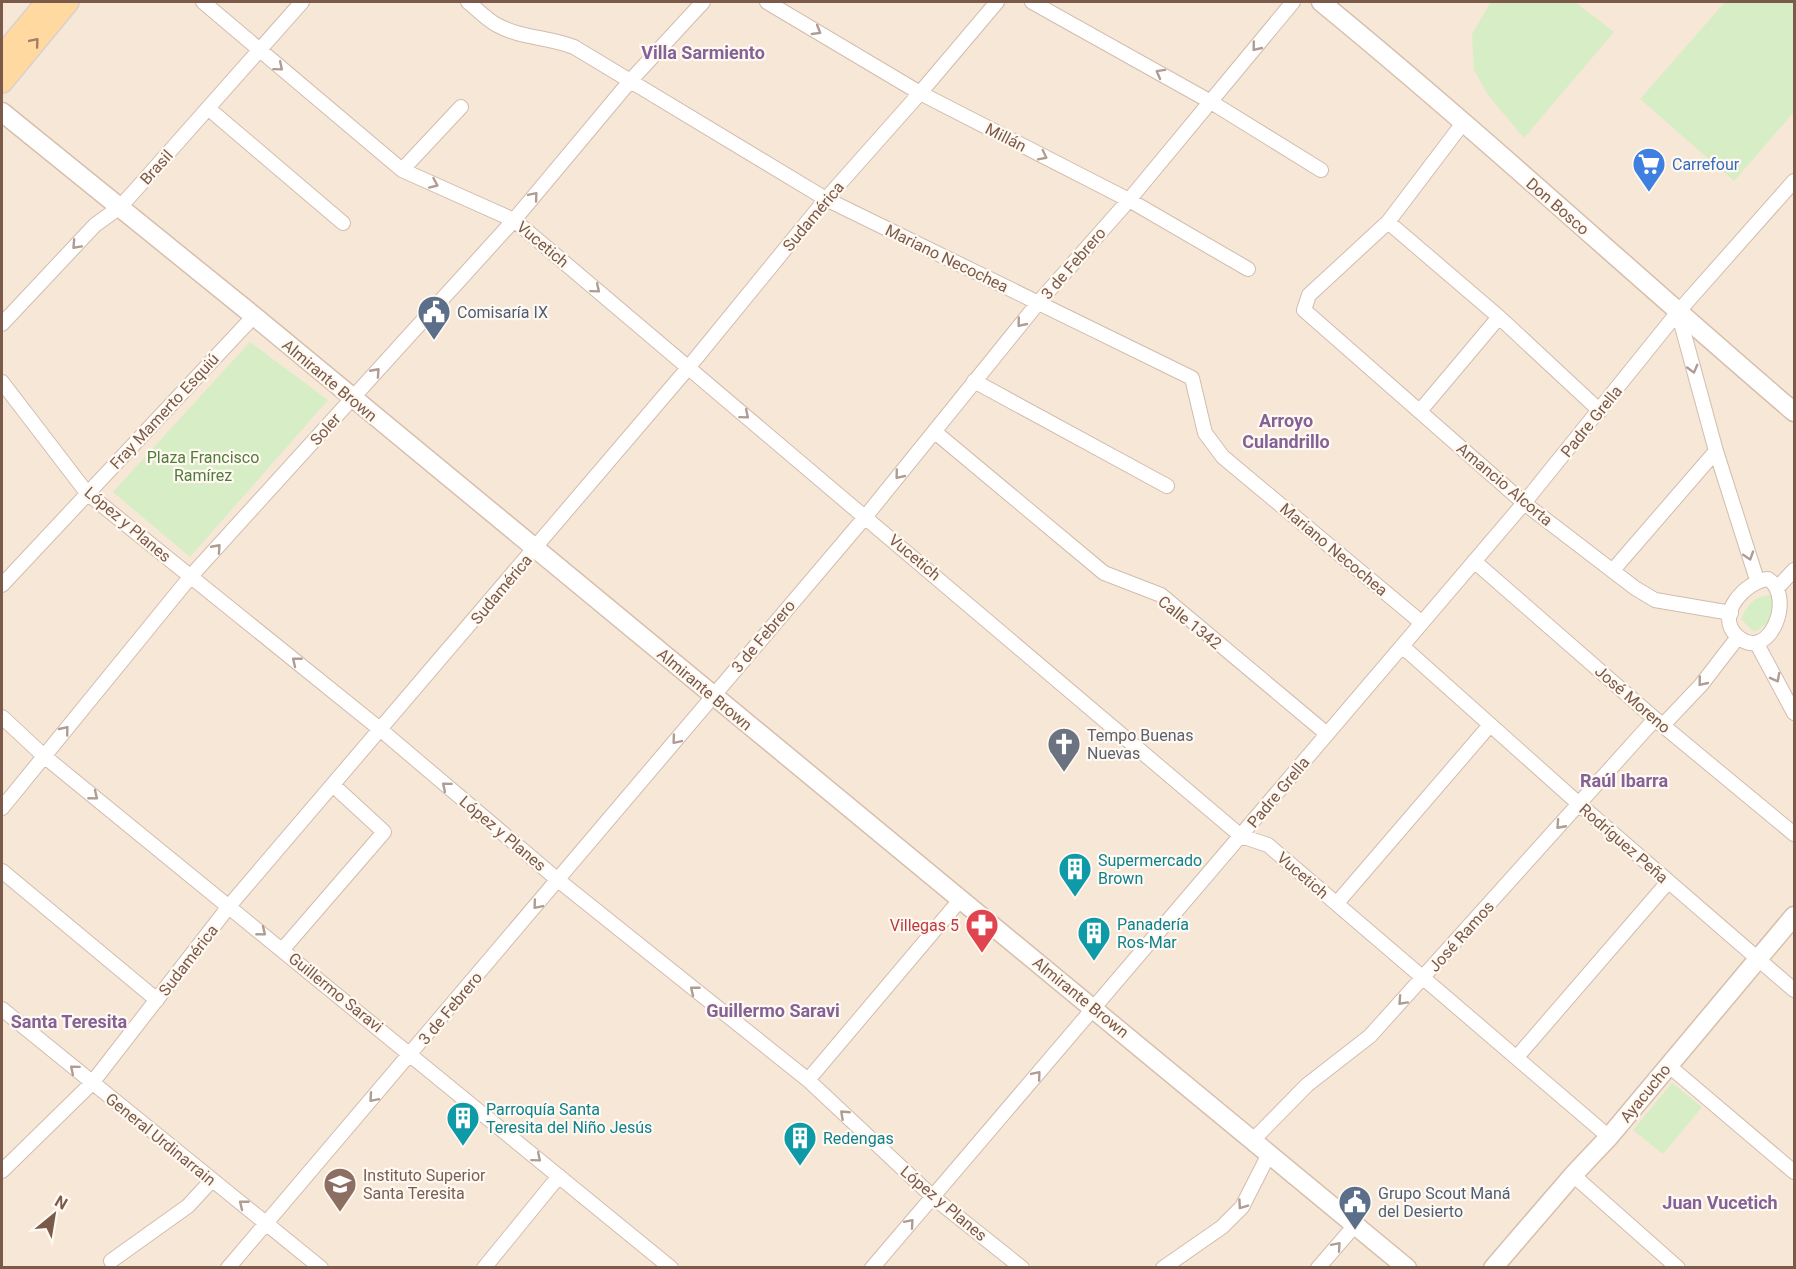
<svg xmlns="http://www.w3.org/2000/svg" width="1796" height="1269" viewBox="0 0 1796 1269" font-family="Roboto,sans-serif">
	<rect width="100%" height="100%" fill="#fef5ea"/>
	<path fill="#f6e7d7" d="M2 2H1794V1267H2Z"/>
	<path fill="#d7edc6" d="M1491 2H1575L1614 32 1524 138 1488 95 1474 70 1472 34Z
		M1725 2H1794V112L1734 181 1640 99Z
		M250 342 328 400 190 557 113 492Z
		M1771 595 1778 602 1772 621 1754 632 1741 619C1748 604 1754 596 1771 595Z
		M1672 1083 1702 1107 1663 1154 1633 1130Z"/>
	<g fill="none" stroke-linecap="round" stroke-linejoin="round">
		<g stroke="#d2bcad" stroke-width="16">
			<path id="street" d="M203 2 402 170 514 220 1241 836 1268 845 1609 1137
				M468 2C477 9 487 20 497 25 520 38 549 37 574 47L826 199 1192 378 1205 433 1223 457 1422 623
				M767 2 920 93 1129 200 1248 269
				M1032 2 1211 102 1321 170
				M209 109 343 223
				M1463 123 1388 222 1309 295 1304 310 1524 503 1635 588 1655 600 1731 613
				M402 170 461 107
				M1388 222 1499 317 1600 411
				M1678 312 1716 451 1757 580
				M2 324 95 225 120 207 139 186 302 2
				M974 381 1167 486
				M2 382 87 493 381 730 558 880 808 1080 933 1197 1022 1268
				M1420 411 1499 317
				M935 432 1104 573 1161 595 1327 734
				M1474 561 1655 719 1794 834
				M1614 569 1716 451
				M1768 579C1796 596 1769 665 1737 636 1714 615 1746 581 1768 579Z
				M2 585 254 316
				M1780 585 1794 570
				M1757 644 1794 713
				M1402 646 1579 804 1794 990
				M2 717 44 756 671 1268
				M1663 725 1701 685 1738 637
				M2 808 191 576 514 220 631 80 703 2
				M2 871 157 1000
				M1337 903 1490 725
				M283 949 384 832 334 786
				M2 1009 321 1268
				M1517 1057 1668 882
				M1668 1065 1794 1172
				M808 1080 960 900
				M1253 1140 1307 1085 1370 1036 1655 719
				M2 1171 92 1083 230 905 688 368 826 199 920 93 997 2
				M1573 1175 1678 1268
				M111 1261 188 1206 212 1180
				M228 1268 866 516 1038 303 1129 200 1293 2
				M484 1268 559 1176
				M872 1268 1524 503 1678 312 1794 181
				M1163 1268 1222 1227 1242 1207 1269 1154
				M1318 1268 1356 1224"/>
		</g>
		<g stroke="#d7bfad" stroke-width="21">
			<path id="secondary" d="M1321 2C1482 134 1635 276 1794 412
				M2 112 254 316 1407 1268
				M1493 1268 1573 1175 1609 1137 1794 916"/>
		</g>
		<g stroke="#dad1cc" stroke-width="24">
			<path id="primary" d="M2 56 47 2
				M2 82 68 2"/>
		</g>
		<use href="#street" stroke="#fff" stroke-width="14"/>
		<use href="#secondary" stroke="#fff" stroke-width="18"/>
		<use href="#primary" stroke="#ffd99f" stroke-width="21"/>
	</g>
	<defs><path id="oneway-chevron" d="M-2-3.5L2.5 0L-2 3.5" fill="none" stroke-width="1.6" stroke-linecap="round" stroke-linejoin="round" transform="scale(1.5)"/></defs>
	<g stroke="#b09c92">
		<use href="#oneway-chevron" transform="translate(817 31) rotate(31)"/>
		<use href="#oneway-chevron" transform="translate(1256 47) rotate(129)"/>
		<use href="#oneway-chevron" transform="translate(279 67) rotate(40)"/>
		<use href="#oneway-chevron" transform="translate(1160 73) rotate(-151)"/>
		<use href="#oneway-chevron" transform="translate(1043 156) rotate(27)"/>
		<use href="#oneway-chevron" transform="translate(434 184) rotate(24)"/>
		<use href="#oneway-chevron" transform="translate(534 196) rotate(-50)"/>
		<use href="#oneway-chevron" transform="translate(76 245) rotate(133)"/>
		<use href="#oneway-chevron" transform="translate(596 289) rotate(40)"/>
		<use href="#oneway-chevron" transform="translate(1021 323) rotate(129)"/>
		<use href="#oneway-chevron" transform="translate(1693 369) rotate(75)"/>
		<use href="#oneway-chevron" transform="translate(376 372) rotate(-48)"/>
		<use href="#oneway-chevron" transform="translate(745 415) rotate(40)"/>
		<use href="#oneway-chevron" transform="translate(899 475) rotate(129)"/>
		<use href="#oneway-chevron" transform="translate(217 548) rotate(-48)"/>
		<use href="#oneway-chevron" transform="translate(1749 556) rotate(72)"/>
		<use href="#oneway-chevron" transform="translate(296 661) rotate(-141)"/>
		<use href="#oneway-chevron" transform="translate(1776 678) rotate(62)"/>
		<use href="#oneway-chevron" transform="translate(1702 682) rotate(129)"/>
		<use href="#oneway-chevron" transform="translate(65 730) rotate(-51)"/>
		<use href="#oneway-chevron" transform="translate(676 740) rotate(130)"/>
		<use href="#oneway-chevron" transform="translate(446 786) rotate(-140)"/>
		<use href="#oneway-chevron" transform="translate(94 796) rotate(39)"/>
		<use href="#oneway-chevron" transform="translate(1560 825) rotate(132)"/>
		<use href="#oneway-chevron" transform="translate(537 905) rotate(130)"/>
		<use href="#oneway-chevron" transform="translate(262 932) rotate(39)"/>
		<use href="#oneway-chevron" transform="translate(694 990) rotate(-141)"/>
		<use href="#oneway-chevron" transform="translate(1402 1001) rotate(133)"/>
		<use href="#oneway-chevron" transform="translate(74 1069) rotate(-140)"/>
		<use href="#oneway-chevron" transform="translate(1037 1075) rotate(-50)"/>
		<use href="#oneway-chevron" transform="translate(373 1098) rotate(131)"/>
		<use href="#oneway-chevron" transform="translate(844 1114) rotate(-137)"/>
		<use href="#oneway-chevron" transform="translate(537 1158) rotate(40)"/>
		<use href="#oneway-chevron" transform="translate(243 1204) rotate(-141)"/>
		<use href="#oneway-chevron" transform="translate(1242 1205) rotate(125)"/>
		<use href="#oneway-chevron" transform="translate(910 1223) rotate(-49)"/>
		<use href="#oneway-chevron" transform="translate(1337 1246) rotate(-49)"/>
	</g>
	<use stroke="#a38064" href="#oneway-chevron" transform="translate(35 42) rotate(-50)"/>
	<defs>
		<g id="supermarket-pin" transform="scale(1.725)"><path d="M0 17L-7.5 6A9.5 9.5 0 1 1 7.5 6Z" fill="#3f7fe0" stroke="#fff9f1"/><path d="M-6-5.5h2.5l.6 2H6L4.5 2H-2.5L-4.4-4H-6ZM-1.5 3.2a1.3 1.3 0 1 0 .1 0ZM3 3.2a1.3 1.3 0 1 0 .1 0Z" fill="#fff"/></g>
		<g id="civic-pin" transform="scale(1.725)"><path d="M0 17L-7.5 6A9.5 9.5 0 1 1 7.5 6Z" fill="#5c6f8a" stroke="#fff9f1"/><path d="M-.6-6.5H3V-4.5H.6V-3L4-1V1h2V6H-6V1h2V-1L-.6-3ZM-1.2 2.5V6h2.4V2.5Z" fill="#fff"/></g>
		<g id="church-pin" transform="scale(1.725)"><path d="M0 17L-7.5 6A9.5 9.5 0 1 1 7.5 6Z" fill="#6b7280" stroke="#fff9f1"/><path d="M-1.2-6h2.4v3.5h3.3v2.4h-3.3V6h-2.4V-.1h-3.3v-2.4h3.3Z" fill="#fff"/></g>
		<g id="building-pin" transform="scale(1.725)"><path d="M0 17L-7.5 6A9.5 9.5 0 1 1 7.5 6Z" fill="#0f9aa8" stroke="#fff9f1"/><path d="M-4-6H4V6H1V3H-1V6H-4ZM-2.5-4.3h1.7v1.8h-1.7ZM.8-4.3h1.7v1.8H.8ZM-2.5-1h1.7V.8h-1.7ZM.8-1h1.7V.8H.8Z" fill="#fff"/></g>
		<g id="pharmacy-pin" transform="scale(1.725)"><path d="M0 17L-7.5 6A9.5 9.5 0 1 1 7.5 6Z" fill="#e0444e" stroke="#fff9f1"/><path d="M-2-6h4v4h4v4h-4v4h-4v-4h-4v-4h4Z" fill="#fff"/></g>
		<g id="university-pin" transform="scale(1.725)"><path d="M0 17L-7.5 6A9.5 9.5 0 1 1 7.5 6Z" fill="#8d6e63" stroke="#fff9f1"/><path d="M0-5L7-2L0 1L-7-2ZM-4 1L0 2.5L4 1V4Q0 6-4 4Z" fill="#fff"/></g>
	</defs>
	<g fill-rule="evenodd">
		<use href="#supermarket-pin" x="1649" y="164"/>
		<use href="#civic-pin" x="434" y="312"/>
		<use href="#church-pin" x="1064" y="744"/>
		<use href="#building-pin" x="1075" y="869"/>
		<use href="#pharmacy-pin" x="982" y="925"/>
		<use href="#building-pin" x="1094" y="933"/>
		<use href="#building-pin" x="463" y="1118"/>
		<use href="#building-pin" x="800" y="1138"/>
		<use href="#university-pin" x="340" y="1184"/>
		<use href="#civic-pin" x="1355" y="1202"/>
	</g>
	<g text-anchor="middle" stroke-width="4.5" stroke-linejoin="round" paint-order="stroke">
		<g font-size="16" fill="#7b5a4a" stroke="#fff9f1">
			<text transform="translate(1006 137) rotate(27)" y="6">Millán</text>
			<text transform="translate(156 167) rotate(-48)" y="6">Brasil</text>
			<text transform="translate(1558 206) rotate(41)" y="6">Don Bosco</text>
			<text transform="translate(813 216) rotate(-50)" y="6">Sudamérica</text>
			<text transform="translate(543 244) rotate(40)" y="6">Vucetich</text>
			<text transform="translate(947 258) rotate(26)" y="6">Mariano Necochea</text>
			<text transform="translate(1073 263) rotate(-49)" y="6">3 de Febrero</text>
			<text transform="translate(330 380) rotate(40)" y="6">Almirante Brown</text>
			<text transform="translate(164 411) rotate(-47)" y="6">Fray Mamerto Esquiú</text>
			<text transform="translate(1591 421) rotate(-51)" y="6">Padre Grella</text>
			<text transform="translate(325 429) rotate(-48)" y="6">Soler</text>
			<text transform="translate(1505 484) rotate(40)" y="6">Amancio Alcorta</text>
			<text transform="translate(128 524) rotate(40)" y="6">López y Planes</text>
			<text transform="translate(1334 549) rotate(40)" y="6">Mariano Necochea</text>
			<text transform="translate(915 557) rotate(40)" y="6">Vucetich</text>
			<text transform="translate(501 589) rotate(-50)" y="6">Sudamérica</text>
			<text transform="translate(1190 622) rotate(38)" y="6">Calle 1342</text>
			<text transform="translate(763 636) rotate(-50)" y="6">3 de Febrero</text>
			<text transform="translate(705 689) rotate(40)" y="6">Almirante Brown</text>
			<text transform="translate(1633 699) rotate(41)" y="6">José Moreno</text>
			<text transform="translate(1278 792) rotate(-50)" y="6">Padre Grella</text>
			<text transform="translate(503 833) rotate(40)" y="6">López y Planes</text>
			<text transform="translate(1624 843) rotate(41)" y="6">Rodríguez Peña</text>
			<text transform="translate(1303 875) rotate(41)" y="6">Vucetich</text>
			<text transform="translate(1461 936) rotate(-48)" y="6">José Ramos</text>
			<text transform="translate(188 960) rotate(-52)" y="6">Sudamérica</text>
			<text transform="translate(336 992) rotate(39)" y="6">Guillermo Saravi</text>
			<text transform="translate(1081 997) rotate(39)" y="6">Almirante Brown</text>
			<text transform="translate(450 1008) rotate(-50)" y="6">3 de Febrero</text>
			<text transform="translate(1645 1093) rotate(-51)" y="6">Ayacucho</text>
			<text transform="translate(161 1139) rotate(39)" y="6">General Urdinarrain</text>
			<text transform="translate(944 1203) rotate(40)" y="6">López y Planes</text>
		</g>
		<g font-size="16" fill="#366cbe" stroke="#fff9f1" text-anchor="start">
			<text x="1672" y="170">Carrefour</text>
		</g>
		<g font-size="16" fill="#4e5e75" stroke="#fff9f1" text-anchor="start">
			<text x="457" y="318">Comisaría IX</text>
			<text x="1378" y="1199">Grupo Scout Maná<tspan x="1378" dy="18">del Desierto</tspan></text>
		</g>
		<g font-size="16" fill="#527b3e" stroke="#fff9f1">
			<text x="203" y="463">Plaza Francisco<tspan x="203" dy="18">Ramírez</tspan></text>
		</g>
		<g font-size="16" fill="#5b616d" stroke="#fff9f1" text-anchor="start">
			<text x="1087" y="741">Tempo Buenas<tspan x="1087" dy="18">Nuevas</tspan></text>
		</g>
		<g font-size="16" fill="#0d838f" stroke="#fff9f1" text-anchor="start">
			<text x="1098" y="866">Supermercado<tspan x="1098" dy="18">Brown</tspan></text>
			<text x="1117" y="930">Panadería<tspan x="1117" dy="18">Ros-Mar</tspan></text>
			<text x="486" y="1115">Parroquía Santa<tspan x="486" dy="18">Teresita del Niño Jesús</tspan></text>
			<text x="823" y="1144">Redengas</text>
		</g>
		<g font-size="16" fill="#be3a42" stroke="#fff9f1" text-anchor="end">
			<text x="959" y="931">Villegas 5</text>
		</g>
		<g font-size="16" fill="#785e54" stroke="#fff9f1" text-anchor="start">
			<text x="363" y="1181">Instituto Superior<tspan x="363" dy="18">Santa Teresita</tspan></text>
		</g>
		<g font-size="18" font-weight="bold" fill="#846297" stroke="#fff9f1">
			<text x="703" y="59">Villa Sarmiento</text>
			<text x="1286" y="427">Arroyo<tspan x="1286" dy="21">Culandrillo</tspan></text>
			<text x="1624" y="787">Raúl Ibarra</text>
			<text x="773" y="1017">Guillermo Saravi</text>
			<text x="69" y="1028">Santa Teresita</text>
			<text x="1720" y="1209">Juan Vucetich</text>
		</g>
	</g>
	<rect width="1796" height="1269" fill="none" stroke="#7b5a4a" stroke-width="6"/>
	<g transform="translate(54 1215) rotate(30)" stroke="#fff9f1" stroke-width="4.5" paint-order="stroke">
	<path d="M0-4.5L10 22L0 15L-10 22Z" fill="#7b5a4a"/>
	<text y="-9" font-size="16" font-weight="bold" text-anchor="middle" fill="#7b5a4a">N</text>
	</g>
</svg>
